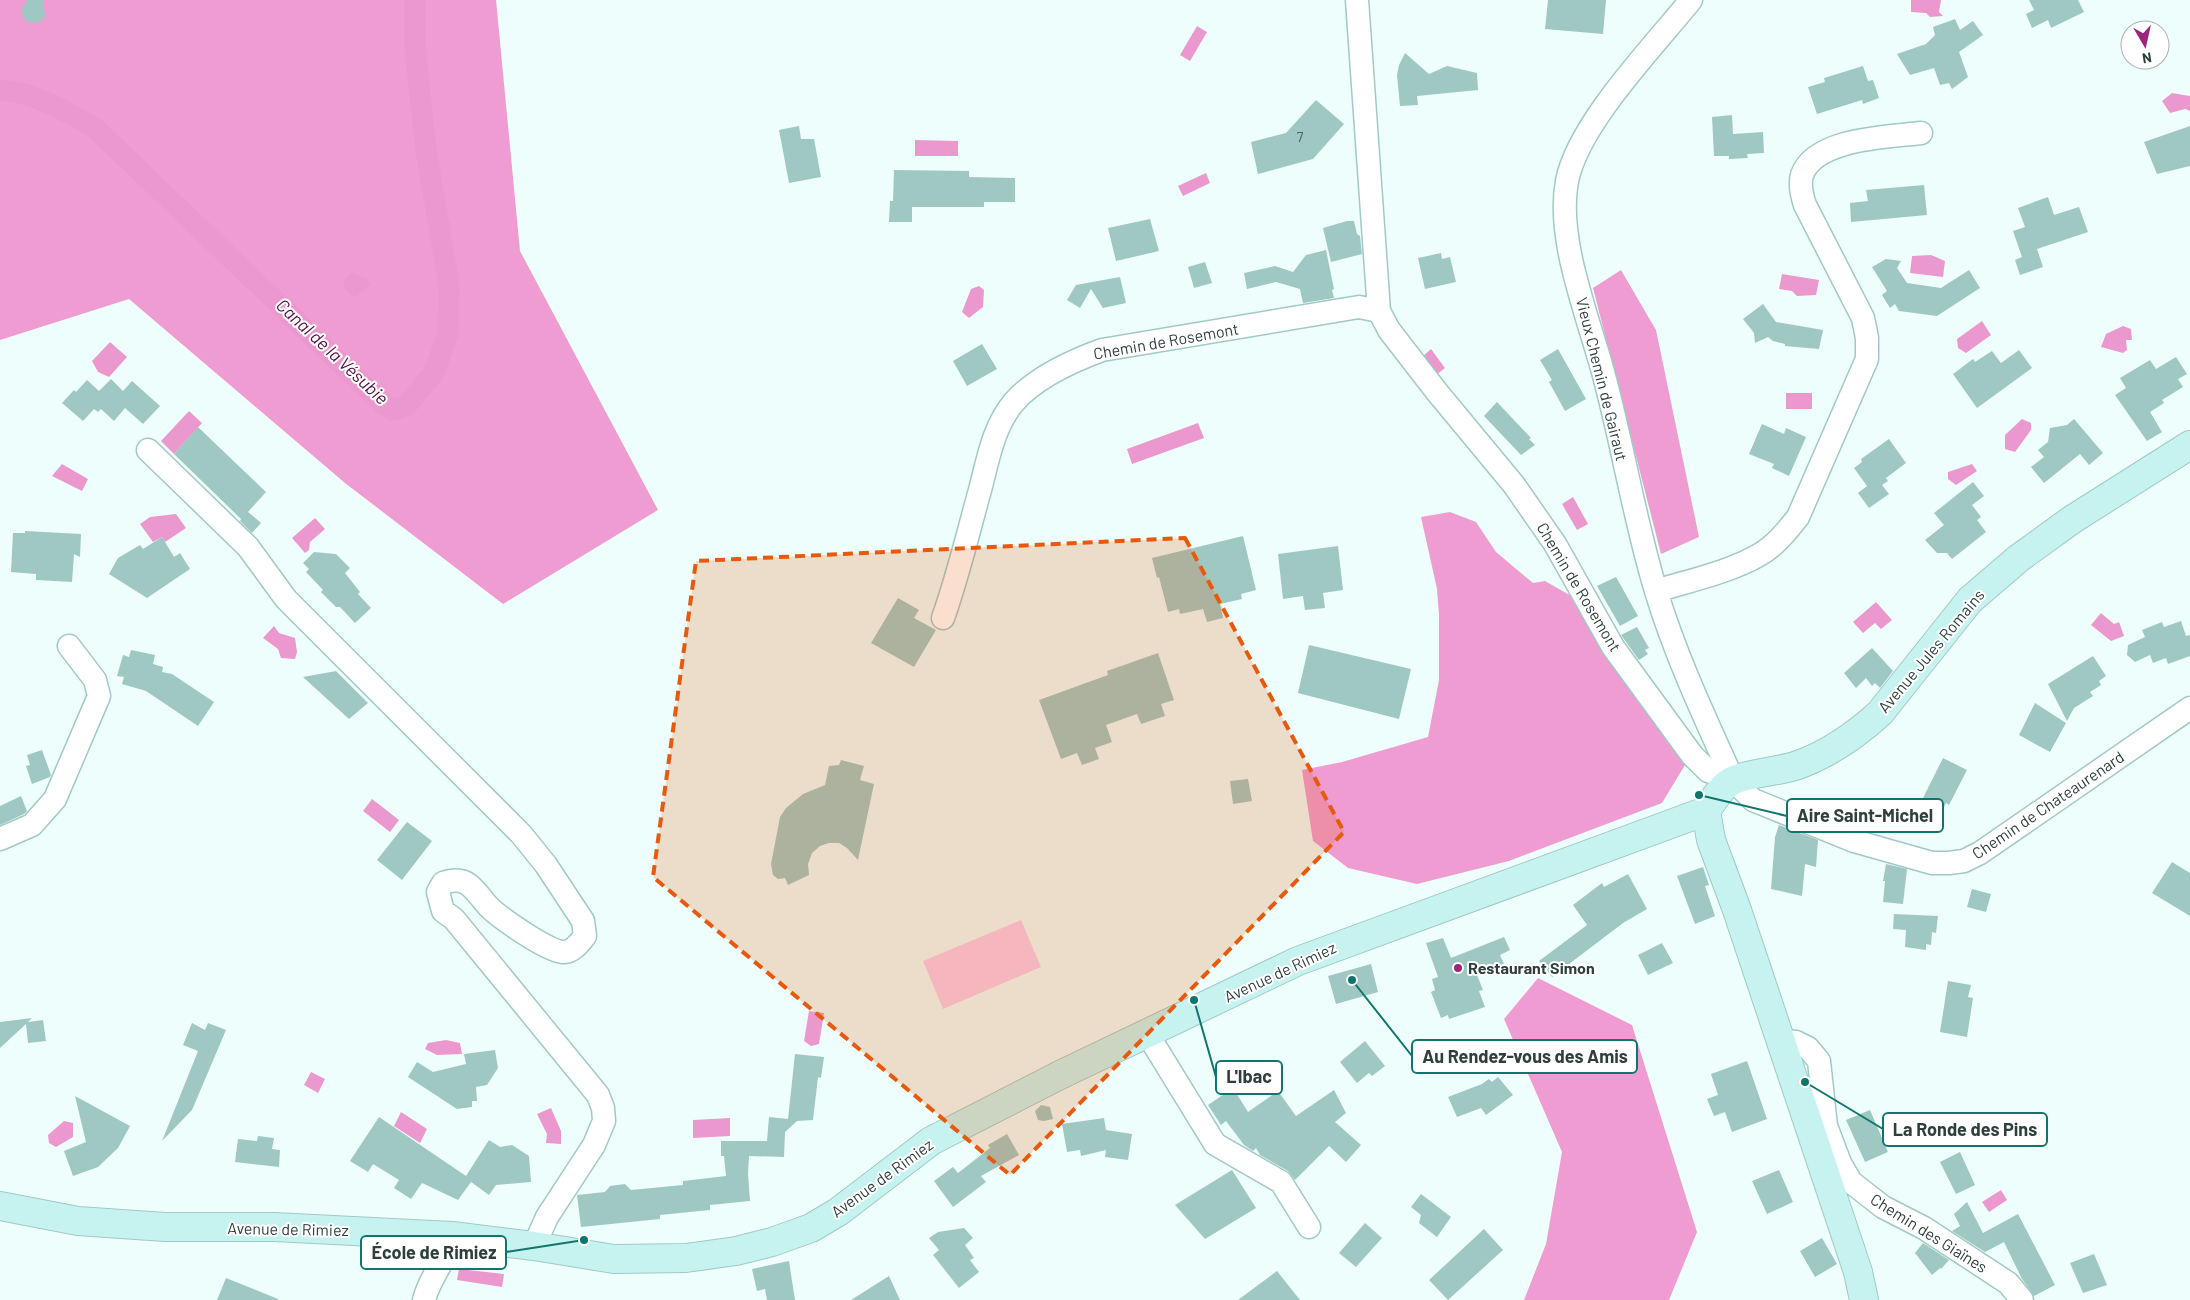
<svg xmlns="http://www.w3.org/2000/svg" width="2190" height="1300" viewBox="0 0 2190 1300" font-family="Barlow,sans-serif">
	<rect width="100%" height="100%" fill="#eefefc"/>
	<path fill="#fbceea" d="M1021 920 1041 967 943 1009 923 961Z"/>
	<path fill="#ef9cd2" d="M0 0H496L520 251 658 510 503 604 345 483 129 299 0 340Z
		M1621 270 1656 330 1699 537 1661 554 1593 288Z
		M1450 512 1476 522 1496 552 1533 583 1545 581 1573 597 1682 752 1685 765 1662 803 1509 861 1417 884 1348 868 1313 841 1302 770 1342 762 1428 737 1439 680V615L1437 589 1421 517Z
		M1538 978 1632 1025 1697 1232 1669 1300H1524L1546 1244 1562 1152 1504 1019Z"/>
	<path fill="#eb98ce" d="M1911 0H1941L1939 12 1943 16 1930 17 1926 13 1911 12Z
		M1197 26 1207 32 1190 61 1180 55Z
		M2172 93 2190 96V111L2185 109 2170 113 2162 101Z
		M915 140 958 141V156H915Z
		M1206 173 1210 183 1183 196 1178 186Z
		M1931 255 1945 261 1943 277 1910 273 1912 256Z
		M352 273 367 278 370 285 355 297 344 288V280Z
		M1782 274 1819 280 1816 295 1797 296 1792 291 1779 289Z
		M979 286 984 290 983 307 969 318 962 312 971 289Z
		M1982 321 1991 335 1966 353 1958 348 1957 339Z
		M2123 326 2131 329 2132 340H2126L2127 350 2123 353 2101 347 2106 334Z
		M110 342 127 357 109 377 98 372 92 361Z
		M1431 349 1445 368 1436 375 1422 357Z
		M1786 393H1812V409H1786Z
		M189 411 202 423 174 454 161 441Z
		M2022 419 2031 423V430L2015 452 2005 449V435Z
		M1198 423 1204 438 1132 464 1127 449Z
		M62 464 88 479 82 491 52 476Z
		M1972 464 1977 471 1956 485 1948 479V472Z
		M1573 497 1588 524 1577 530 1562 504Z
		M176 514 186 528 165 542 162 537 153 542 140 524 150 517Z
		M315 518 325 529 310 542 309 550 305 553 292 538Z
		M1876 602 1892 620 1881 629 1875 623 1863 633 1853 622Z
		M2101 613 2114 624 2119 622 2124 636 2111 641 2091 625Z
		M274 626 279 633 295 638 297 652 295 659 281 658 278 649 263 638Z
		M372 799 399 820 390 832 363 811Z
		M809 1011 824 1013 819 1044 811 1046 804 1041Z
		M446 1040 460 1043 462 1054 437 1055 425 1049 428 1043Z
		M311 1072 325 1079 318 1093 304 1085Z
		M551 1108 561 1131V1144L546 1143 547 1134 537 1114Z
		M401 1112 427 1129 420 1143 394 1126Z
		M730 1118V1136L693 1138V1120Z
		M64 1121 73 1123V1137L56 1147 49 1143 48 1135Z
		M2001 1190 2007 1200 1989 1212 1982 1202Z
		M459 1269 504 1274 502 1287 457 1280Z"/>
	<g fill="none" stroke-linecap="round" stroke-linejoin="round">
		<path stroke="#eb98ce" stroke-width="21" d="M0 90C34 92 66 111 95 128L383 404 393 410 406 406 433 374 448 335 449 285 426 150 415 48V0"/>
	</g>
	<path fill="#9fc8c3" d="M27 0H43L45 16 40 22 29 23 23 17 21 11Z
		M1548 0H1606L1603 34 1545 29Z
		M2029 0H2078L2084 12 2051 28 2048 20 2032 28 2026 14 2034 10Z
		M1955 19 1960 30 1973 21 1983 35 1959 52 1968 77 1952 89 1949 83 1940 85 1934 68 1910 75 1897 54 1926 44 1935 35 1933 27Z
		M1405 53 1429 74 1447 66 1477 73 1478 90 1417 96 1418 105 1400 106 1397 75 1399 65Z
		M1863 66 1868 81 1873 80 1879 98 1863 104 1862 100 1817 114 1808 87 1825 82 1824 78Z
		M1316 100 1344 124 1313 159 1258 174 1251 142 1286 133Z
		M1732 115 1733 134 1763 132 1764 153 1747 154 1748 158 1729 159V156H1714L1712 117Z
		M799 126 801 139H814L821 177 789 183 779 130Z
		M2190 126V166L2157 174 2144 142Z
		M894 170 969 171V177L1015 178V202H984V207H912V222H889L890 201H893Z
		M1924 185 1927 215 1851 222 1850 203 1868 201 1866 190Z
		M2048 197 2054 215 2079 207 2088 232 2037 249 2043 267 2020 275 2015 260 2022 257 2013 231 2025 227 2018 208Z
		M1150 219 1159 251 1116 261 1108 228Z
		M1347 221H1354L1357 234 1360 236 1362 254 1331 262 1323 228Z
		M1326 250 1334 289 1332 290 1334 298 1303 303 1300 289 1276 282 1247 289 1244 273 1275 266 1293 272 1306 255Z
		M1441 253 1442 259 1450 257 1456 282 1425 289 1418 258Z
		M1886 259 1901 261 1897 268 1907 283 1941 288 1969 270 1980 288 1937 316 1899 311 1895 304 1890 308 1882 295 1887 291 1872 267Z
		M1205 262 1212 283 1194 288 1188 267Z
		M1120 277 1126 303 1103 308 1091 289 1080 308 1067 300 1076 285Z
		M1763 304 1776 322 1823 330 1819 349 1785 346V344L1773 341 1768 337 1755 343 1754 333 1743 319Z
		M982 344 997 369 967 386 953 361Z
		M1558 349 1586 399 1565 411 1549 382 1552 380 1540 360Z
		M2019 350 2032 368 1977 408 1953 374 1973 359 1975 362 1992 351 2001 363Z
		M2176 357 2187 374 2178 379 2183 387 2162 400 2164 403 2150 412 2162 432 2147 441 2115 395 2126 388 2120 378 2150 360 2156 369Z
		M111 379 123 391 132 381 160 406 143 424 125 408 114 421 101 409 98 412 94 409 83 421 62 403 74 390 76 392 87 380 99 391Z
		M1497 402 1531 438 1529 439 1535 445 1521 455 1484 416Z
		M2074 419 2103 453 2089 465 2080 454 2044 483 2031 467 2044 457 2038 450 2048 442 2050 428 2067 425Z
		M1762 424 1784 434 1786 428 1806 437 1789 476 1772 468 1774 464 1749 454Z
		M198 427 266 492 248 512 261 523 252 533 240 521 241 519 174 454Z
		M1889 439 1906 463 1886 478 1888 481 1882 485 1889 494 1869 508 1858 493 1867 486 1854 468 1862 462 1861 459Z
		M1973 482 1984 496 1972 505 1981 517 1977 520 1986 532 1952 559 1947 553H1937L1925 540 1944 525 1934 513Z
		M25 531 81 534 80 557 74 554 72 582 36 580V574L11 572 13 533H25Z
		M1243 536 1256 590 1241 594 1242 599 1220 604 1223 618 1207 622 1203 609 1180 614 1179 609 1168 612 1159 577 1157 578 1152 558Z
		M162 537 174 557 180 553 190 569 147 598 109 574 118 558 140 545 143 549Z
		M1338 546 1343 590 1323 593 1325 608 1305 610 1303 596 1283 599 1278 554Z
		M314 552 336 554 350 568 345 573 360 592 358 594 371 608 355 623 340 607H336L321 592 323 590 306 572 309 569 303 563Z
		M1616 577 1638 616 1620 626 1597 586Z
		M898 598 919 610 914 618 936 630 914 667 871 643Z
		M2181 621 2186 636 2190 635V656L2168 664 2166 658 2153 663 2150 655 2135 662 2127 655 2128 645 2145 637 2142 630 2162 622 2164 627Z
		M1637 627 1649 648 1645 650 1648 654 1639 660 1621 635Z
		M1309 645 1411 669 1399 719 1298 693Z
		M1872 648 1893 671 1880 688 1875 683 1872 686 1866 678 1856 688 1844 673Z
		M131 650 155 655 153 664 163 667 162 672 172 674 214 702 198 726 146 691 122 684 124 677 117 676 123 655 129 657Z
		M1158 653 1174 700 1161 704 1165 716 1141 724 1137 714 1106 725 1112 742 1095 748 1099 759 1082 765 1077 753 1061 759 1039 700 1108 675 1107 671Z
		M2093 656 2106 676 2099 681 2101 685 2090 692 2093 696 2074 708 2067 721 2048 684Z
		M336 671 368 703 349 719 303 677Z
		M2035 703 2066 723 2050 752 2019 735Z
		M42 750 51 775 50 777 32 784 26 766 30 765 27 755Z
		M1943 758 1967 770 1949 805 1946 803 1940 815 1920 804Z
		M841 760 864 766 860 780 874 784 858 860 847 848 839 843H829L820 846 812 853 808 864 809 875 788 885 785 878 778 879 773 875 771 864 780 817 786 808 803 794 825 785 829 766 839 765Z
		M1248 779 1252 801 1233 804 1230 781Z
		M21 796 27 811 24 814 0 825V806Z
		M407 822 432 841 402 880 377 860Z
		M1779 825 1818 840 1816 867 1805 864 1802 896 1771 889 1775 837Z
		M2172 862 2190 873V916L2152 893Z
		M1886 864 1907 869 1903 904 1883 902 1885 881H1883Z
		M1703 867 1709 885 1705 886 1715 916 1695 924 1677 876Z
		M1628 874 1647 909 1623 923 1552 977 1539 961 1587 925 1573 905 1602 883 1604 887Z
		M1972 889 1991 894 1986 912 1967 907Z
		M1894 914 1938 916 1936 933 1932 932 1931 945 1926 944V950L1905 947 1906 930 1893 929Z
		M1504 937 1510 950 1500 955 1504 964 1477 975 1483 990 1479 991 1485 1007 1449 1019 1448 1015 1441 1018 1431 992 1435 990 1432 979 1438 977 1426 943 1443 938 1451 958Z
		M1662 943 1673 963 1648 975 1638 955Z
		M1371 964 1378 992 1336 1004 1328 976Z
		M1948 981 1971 985 1968 997 1973 998 1967 1037 1940 1032Z
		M32 1018 28 1022 43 1020 46 1041 28 1043 26 1024 0 1048V1022Z
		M192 1023 205 1030 208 1023 226 1030 192 1110 162 1141 198 1051 183 1045Z
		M1365 1041 1385 1066 1372 1076 1369 1073 1357 1083 1340 1062Z
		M495 1050 498 1068 487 1085 476 1087 477 1101H472V1107L457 1109 408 1077 417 1062 433 1072 466 1064 464 1054Z
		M795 1054 824 1057 821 1078 818 1077 813 1120 797 1121 785 1132 784 1157 749 1156 748 1174 750 1201 710 1205V1210L660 1215V1219L581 1227 577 1195 605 1192 610 1186 625 1184 631 1190 683 1185V1181L726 1176 724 1156H721V1141H767L769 1117 788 1119Z
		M1747 1061 1767 1119 1732 1132 1725 1112 1714 1116 1707 1099 1718 1095 1711 1074Z
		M1498 1077 1513 1095 1486 1115 1481 1108 1457 1117 1448 1097 1482 1084 1489 1079 1492 1082Z
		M1233 1088 1248 1112 1278 1091 1296 1116 1334 1090 1346 1113 1335 1122 1361 1145 1346 1162 1329 1146 1295 1180 1288 1171 1260 1155 1256 1148 1253 1151 1244 1145 1226 1121 1221 1125 1208 1105Z
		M75 1096 130 1126 118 1148 98 1167 73 1176 64 1151 86 1142Z
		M1041 1105 1050 1107 1053 1119 1044 1121 1038 1120 1035 1111Z
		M1870 1110 1888 1152 1865 1162 1846 1120Z
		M379 1117 466 1176 489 1140 500 1147 512 1145 529 1156 531 1182 496 1185 489 1195 471 1182 458 1200 422 1183 411 1199 394 1188 399 1180 373 1164 368 1172 350 1161Z
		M1104 1118 1106 1130 1132 1134 1128 1160 1105 1157 1106 1150 1081 1156 1080 1150 1067 1152 1062 1124Z
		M1007 1134 1019 1155 981 1176 986 1182 953 1207 934 1181 953 1167 958 1173 990 1148 988 1145Z
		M258 1136 274 1138 272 1149 280 1150 279 1167 235 1162 238 1139 257 1141Z
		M1960 1152 1975 1185 1956 1194 1940 1162Z
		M1232 1170 1256 1208 1205 1239 1175 1205Z
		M1779 1170 1793 1202 1767 1214 1752 1181Z
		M1421 1194 1451 1217 1437 1237 1419 1223 1421 1215 1411 1207Z
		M1967 1202 1983 1233 2018 1214 2055 1285 2034 1296 2022 1279 2004 1242 1985 1252 1952 1231 1960 1226 1954 1214Z
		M1365 1223 1382 1238 1356 1267 1339 1253Z
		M964 1228 973 1238 965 1245 974 1258 970 1260 979 1272 959 1288 933 1255 939 1250 929 1238 938 1232Z
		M1484 1229 1503 1250 1448 1300 1429 1280Z
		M1822 1238 1837 1264 1815 1277 1800 1251Z
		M1923 1243 1949 1260 1941 1269 1940 1268 1932 1275 1915 1253Z
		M2094 1254 2107 1285 2083 1293 2070 1263Z
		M789 1261 795 1300H767L765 1289 757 1291 752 1269Z
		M1277 1271 1300 1300H1238Z
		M889 1276 900 1300H851Z
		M226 1278 278 1299V1300H217Z"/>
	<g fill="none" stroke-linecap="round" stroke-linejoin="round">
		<g stroke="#a1c9c5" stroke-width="25">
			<path id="street" d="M1357 0 1379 311 1389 330 1437 392 1514 485 1555 544 1613 647 1692 755 1708 771 1733 780 1753 800 1854 841 1932 863H1949L1964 861 1980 853 2190 708
				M1691 0C1654 46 1578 124 1567 181 1556 239 1588 316 1603 372 1623 445 1634 519 1656 591 1676 657 1705 718 1733 780
				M148 450 248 547 286 599 521 834 546 865 583 921 585 936C580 942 573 952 564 952 550 953 500 918 489 907 474 891 469 874 443 883L438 892 443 911 454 919 598 1095 603 1108 604 1121 594 1145 547 1217 534 1246
				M1656 591C1688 581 1730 572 1759 555 1775 546 1787 531 1798 517L1867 359V338L1863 318 1805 205C1802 196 1799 185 1802 175 1815 138 1889 137 1921 133
				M943 618C958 576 968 533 980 490 988 460 993 427 1014 402 1036 377 1072 361 1102 350L1359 307 1379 311
				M0 839 32 825 55 799 99 696 95 680 69 646
				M1148 1035 1215 1144 1281 1182 1309 1227
				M1781 1041 1796 1042 1808 1048 1819 1061 1826 1126 1840 1163 1851 1182 1883 1207 1924 1228 2008 1283 2022 1300
				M424 1300C430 1276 447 1260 452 1236"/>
		</g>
		<g stroke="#a1c9c5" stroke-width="30">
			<path id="secondary" d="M0 1206 78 1221 165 1227H274L452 1236 534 1246 614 1259 686 1258 736 1251 772 1242 811 1228 838 1212 931 1141 1060 1075 1298 961 1706 811
				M1864 1300 1858 1272 1737 910 1711 840 1706 811C1713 801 1722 785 1734 780 1754 772 1778 772 1798 765 1828 754 1857 734 1880 713L1970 600 2019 558 2073 519 2190 445"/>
		</g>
		<use href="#street" stroke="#fff" stroke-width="22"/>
		<use href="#secondary" stroke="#c6f3f0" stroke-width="28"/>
	</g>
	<path fill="#e8590c" fill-opacity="0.2" stroke="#e8590c" stroke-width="4" stroke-dasharray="10 6" stroke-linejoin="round" d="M1185 538 1344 832 1010 1175 653 877 696 561Z"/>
	<circle fill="#9d257e" stroke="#fff" stroke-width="2" cx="1458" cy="968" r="5"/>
	<g text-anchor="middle" stroke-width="4" stroke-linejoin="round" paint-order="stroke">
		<g font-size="14" fill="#4a615e">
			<text x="1300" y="142">7</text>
		</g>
		<g font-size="16" fill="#2e3f3d" stroke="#fff">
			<text transform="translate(1166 341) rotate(-10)" y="6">Chemin de Rosemont</text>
			<text transform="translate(1602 379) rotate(76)" y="6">Vieux Chemin de Gairaut</text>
			<text transform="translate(1579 587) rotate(59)" y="6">Chemin de Rosemont</text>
			<text transform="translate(1931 651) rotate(-50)" y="6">Avenue Jules Romains</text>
			<text transform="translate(2048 805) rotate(-34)" y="6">Chemin de Chateaurenard</text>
			<text transform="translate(1280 972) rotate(-25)" y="6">Avenue de Rimiez</text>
			<text transform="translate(882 1178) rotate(-36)" y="6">Avenue de Rimiez</text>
			<text transform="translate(288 1229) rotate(1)" y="6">Avenue de Rimiez</text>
			<text transform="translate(1929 1233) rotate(32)" y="6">Chemin des Giaïnes</text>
		</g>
		<g font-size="16" font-weight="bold" fill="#2e3f3d" stroke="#fff" text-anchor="start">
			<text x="1468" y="974">Restaurant Simon</text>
		</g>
		<g font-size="18" font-style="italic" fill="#560e44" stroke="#fff">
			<text transform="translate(332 352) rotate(43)" y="6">Canal de la Vésubie</text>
		</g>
	</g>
	<path fill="none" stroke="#0f766e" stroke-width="2" d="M1699 795L1787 816M1352 980L1412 1056M1194 1000L1216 1077M1805 1082L1883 1129M584 1240L506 1252"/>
	<g fill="#0f766e" stroke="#fff" stroke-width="2">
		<circle cx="1699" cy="795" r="5"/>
		<circle cx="1352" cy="980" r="5"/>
		<circle cx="1194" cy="1000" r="5"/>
		<circle cx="1805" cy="1082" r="5"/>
		<circle cx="584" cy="1240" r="5"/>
	</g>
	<g fill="#fff" stroke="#0f766e" stroke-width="2">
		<rect x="1787" y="799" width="156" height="33" rx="5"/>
		<rect x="1412" y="1040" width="225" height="33" rx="5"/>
		<rect x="1216" y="1061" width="66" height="33" rx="5"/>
		<rect x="1883" y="1113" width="164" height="33" rx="5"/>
		<rect x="361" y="1236" width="145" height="33" rx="5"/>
	</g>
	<g font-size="18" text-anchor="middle" font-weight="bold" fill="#2e3f3d">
		<text x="1865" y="822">Aire Saint-Michel</text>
		<text x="1525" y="1063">Au Rendez-vous des Amis</text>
		<text x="1249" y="1083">L'Ibac</text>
		<text x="1965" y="1136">La Ronde des Pins</text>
		<text x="434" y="1259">École de Rimiez</text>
	</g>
	<g transform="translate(2145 45) rotate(171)"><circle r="24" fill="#ffffff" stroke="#abb2b1"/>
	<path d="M0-4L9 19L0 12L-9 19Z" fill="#9d257e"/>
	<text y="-8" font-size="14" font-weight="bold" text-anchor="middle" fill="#2e3f3d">N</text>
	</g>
</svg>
